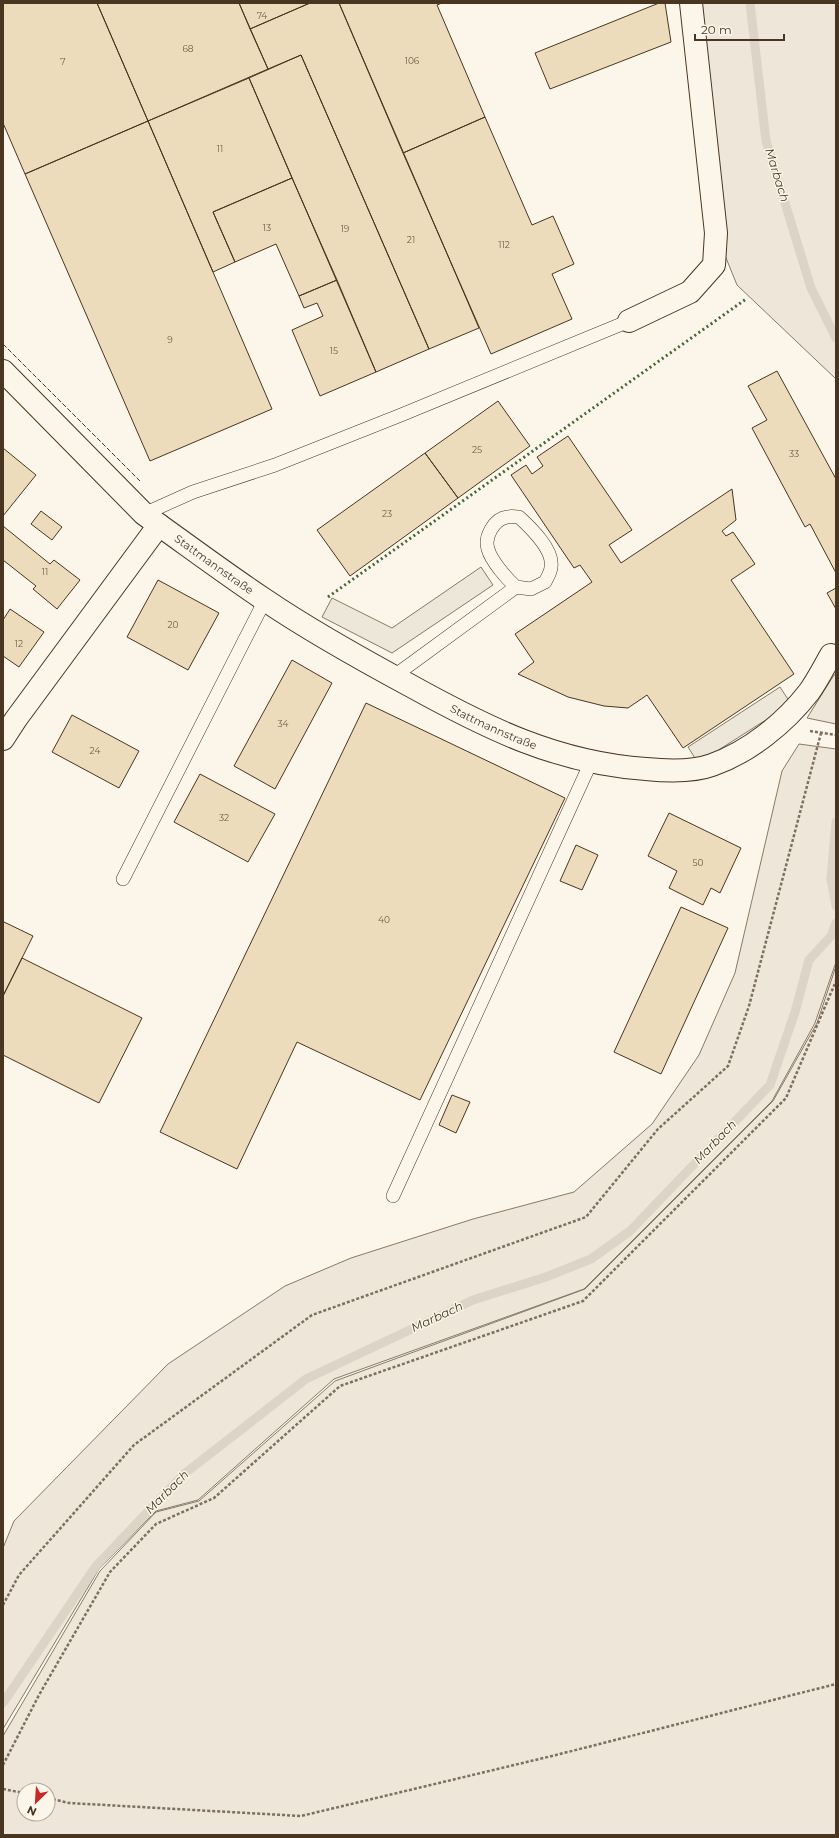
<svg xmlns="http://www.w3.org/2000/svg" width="839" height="1838" viewBox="0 0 839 1838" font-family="Montserrat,sans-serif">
	<rect width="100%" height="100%" fill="#fbf6e9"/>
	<path fill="#ede6d9" stroke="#887966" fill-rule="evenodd" d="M697 3H836V379L737 285 724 253Z
		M836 674V724L807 718 834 675Z
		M799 744 836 749V962L815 1023 772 1101 584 1289 334 1379 198 1500 156 1511 99 1569 3 1729V1548L14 1521 168 1364 285 1286 351 1258 473 1219 574 1192 652 1124 699 1055 735 973 782 771Z
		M836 966V1835H3V1736L100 1571 156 1512 199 1501 335 1381 585 1289 773 1101 817 1023ZM24 1790H48V1814H24Z"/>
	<path fill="#ede7d9" stroke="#887966" d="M481 567 493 585 392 653 322 617 332 598 392 628Z
		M780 687 791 704 698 763 688 747Z"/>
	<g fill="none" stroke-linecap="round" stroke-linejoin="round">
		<path stroke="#dcd4c6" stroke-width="9" d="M750 3 766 141 811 288 836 338
			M836 822 831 879 836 906
			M3 1703 96 1566 184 1474 306 1379 473 1300 546 1277 591 1259 630 1231 770 1085 795 1012 809 960 831 936 836 923"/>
	</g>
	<path fill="#ecdcbc" stroke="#4a3520" d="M3 3H97L148 121 25 174 3 123Z
		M97 3H239L268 69 148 121Z
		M239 3H310L250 29Z
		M310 3H339L479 328 429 349 301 55 268 69 250 29Z
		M339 3H442L437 5 485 117 403 153Z
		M659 3H665L671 42 550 89 535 53Z
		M301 55 429 349 376 372 249 78Z
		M249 78 292 178 213 212 235 262 213 272 148 121Z
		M485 117 532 225 553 216 574 264 552 274 572 319 491 354 403 153Z
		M148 121 272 409 150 461 25 174Z
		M292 178 337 280 299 296 276 244 235 262 213 212Z
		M337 280 376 372 320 396 292 330 323 316 317 303 304 308 299 296Z
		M777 371 836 479V573L810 524 805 527 752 428 767 420 748 386Z
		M498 401 530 446 458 498 425 453Z
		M568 436 632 530 609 545 621 563 732 489 736 520 722 531 726 536 733 532 755 564 731 580 794 674 683 748 647 695 628 708 604 706 568 697 518 674 534 662 515 634 592 582 580 565 574 568 511 475 526 465 532 474 543 466 537 457Z
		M3 448 36 475 3 516Z
		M425 453 458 498 350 576 317 530Z
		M41 511 62 527 52 540 31 524Z
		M3 526 50 564 54 560 80 580 57 609 33 589 36 586 3 560Z
		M158 580 219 613 188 670 127 637Z
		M836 588V609L827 593Z
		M10 609 44 632 19 667 3 656V620Z
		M292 660 332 683 275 789 234 766Z
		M366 703 565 798 420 1100 297 1042 237 1169 160 1132Z
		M72 715 139 751 119 788 52 752Z
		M200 774 275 814 248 862 174 822Z
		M669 813 741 848 720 893 711 888 703 905 669 888 677 871 648 856Z
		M576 845 598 855 582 890 560 881Z
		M681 907 728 928 661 1074 614 1052Z
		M4 922 33 936 3 996V924Z
		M22 958 142 1018 99 1103 3 1055V996Z
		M452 1095 470 1102 456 1133 439 1125Z"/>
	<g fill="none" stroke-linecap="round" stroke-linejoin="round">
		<g stroke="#4a3520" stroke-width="14">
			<path id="service" d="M144 514 193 492 275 465 401 415 629 321
				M393 677 516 587 531 589 545 582C547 578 551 572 551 567 554 550 531 528 519 517 516 517 510 516 507 517 494 519 484 537 488 549 491 561 508 580 516 587
				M123 879 265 600
				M393 1196 591 762"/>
		</g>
		<g stroke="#4a3520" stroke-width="24">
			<g id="minor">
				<path d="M629 321 690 292 714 265 716 233 691 3"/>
				<path id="s1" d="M3 371 144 514 159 525C194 550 229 576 265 600 312 632 361 659 411 686 487 728 557 763 646 769 666 771 693 772 712 765 749 752 785 723 809 692 817 681 824 667 831 655"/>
				<path d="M3 739 16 719 159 525"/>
			</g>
		</g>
		<path stroke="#7f6f5c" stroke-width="2.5" stroke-dasharray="3 2" stroke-linecap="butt" d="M810 731 836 735
			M3 1605 19 1575 134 1445 312 1315 586 1217 658 1129 728 1066 749 1006 821 733
			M3 1765 39 1695 110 1572 156 1524 214 1498 340 1386 583 1301 786 1098 836 981
			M3 1789 24 1793
			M48 1798 69 1803 301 1816 556 1755 836 1684"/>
		<use href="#service" stroke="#fbf6e9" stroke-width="13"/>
		<use href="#minor" stroke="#fbf6e9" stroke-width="22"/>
		<path stroke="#436837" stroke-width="3" stroke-dasharray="2 3" stroke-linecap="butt" d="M328 597 746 299"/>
		<path stroke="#4a3520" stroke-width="1" stroke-dasharray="5 2" stroke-linecap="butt" d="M3 344 140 481"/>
	</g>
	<g text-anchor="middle" stroke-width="3" stroke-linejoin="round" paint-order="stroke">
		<g font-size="9" fill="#725f47">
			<text x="262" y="19">74</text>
			<text x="188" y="52">68</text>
			<text x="412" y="64">106</text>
			<text x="63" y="65">7</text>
			<text x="220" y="152">11</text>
			<text x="267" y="231">13</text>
			<text x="345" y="232">19</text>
			<text x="411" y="243">21</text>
			<text x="504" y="248">112</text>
			<text x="170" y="343">9</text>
			<text x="334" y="354">15</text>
			<text x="477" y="453">25</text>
			<text x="794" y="457">33</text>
			<text x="387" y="517">23</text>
			<text x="45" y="575">11</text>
			<text x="173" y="628">20</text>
			<text x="19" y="647">12</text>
			<text x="283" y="727">34</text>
			<text x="95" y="754">24</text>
			<text x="224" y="821">32</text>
			<text x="698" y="866">50</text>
			<text x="384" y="923">40</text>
		</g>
		<g font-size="11" fill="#4a3520" stroke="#fbf6e9">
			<text dy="4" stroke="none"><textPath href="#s1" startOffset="287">Stattmannstraße</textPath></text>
			<text dy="4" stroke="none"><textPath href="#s1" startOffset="611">Stattmannstraße</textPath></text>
		</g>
		<g font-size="12" font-style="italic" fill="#4a3520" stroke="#fbf6e9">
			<text transform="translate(777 175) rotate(73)" y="4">Marbach</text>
			<text transform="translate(715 1142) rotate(-46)" y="4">Marbach</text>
			<text transform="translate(437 1317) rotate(-25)" y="4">Marbach</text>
			<text transform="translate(167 1492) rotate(-45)" y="4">Marbach</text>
		</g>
	</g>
	<rect width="839" height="1838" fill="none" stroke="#4a3520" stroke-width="8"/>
	<g transform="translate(36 1802) rotate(205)"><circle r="19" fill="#fbf6e9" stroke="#b4a999"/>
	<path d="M0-3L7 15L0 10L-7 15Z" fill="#c62828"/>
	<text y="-6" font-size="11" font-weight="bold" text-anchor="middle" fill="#4a3520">N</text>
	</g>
	<path d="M695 34v6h89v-6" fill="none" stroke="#4a3520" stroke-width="2"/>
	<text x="701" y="34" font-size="12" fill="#4a3520" stroke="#fbf6e9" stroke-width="3" paint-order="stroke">20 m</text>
</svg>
